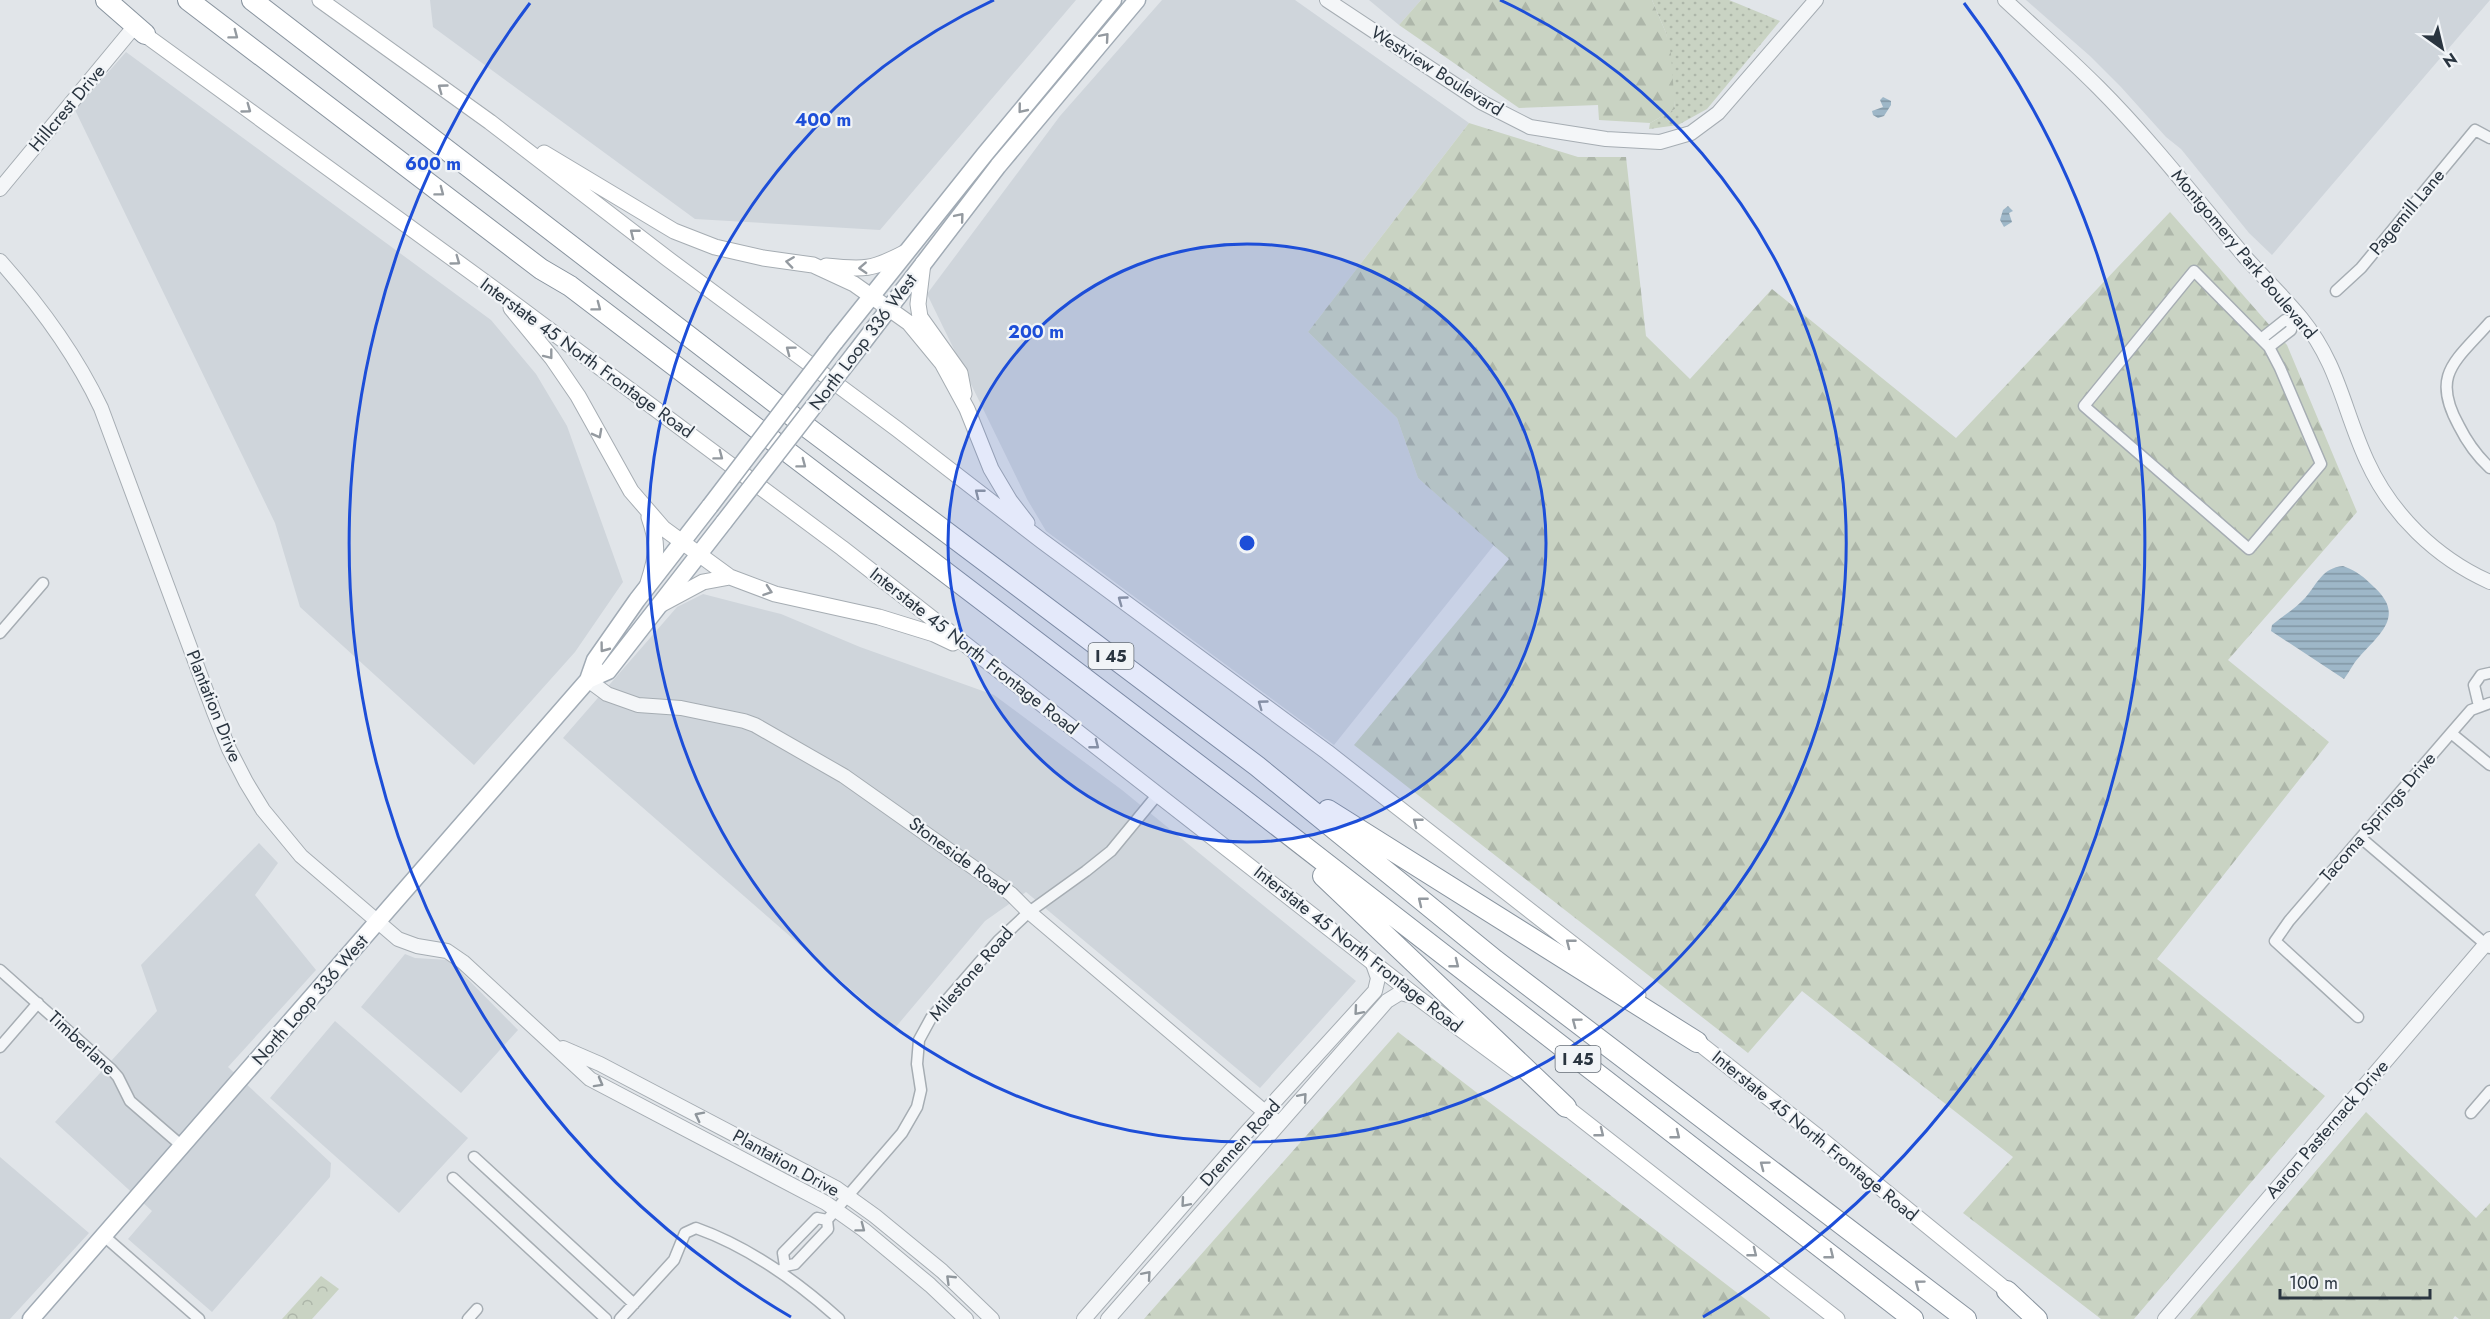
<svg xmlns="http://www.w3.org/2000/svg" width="2490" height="1319" viewBox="0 0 2490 1319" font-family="Jost,sans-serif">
	<defs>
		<pattern id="grass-dots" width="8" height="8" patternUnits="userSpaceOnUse" patternTransform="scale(1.5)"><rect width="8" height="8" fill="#c9d3c3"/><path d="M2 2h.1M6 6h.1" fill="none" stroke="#adb6a9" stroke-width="1.8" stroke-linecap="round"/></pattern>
		<pattern id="forest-firs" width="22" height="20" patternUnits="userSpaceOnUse" patternTransform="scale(1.5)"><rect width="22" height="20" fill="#c9d3c3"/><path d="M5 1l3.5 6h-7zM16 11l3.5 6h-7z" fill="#adb6a9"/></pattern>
		<pattern id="park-crowns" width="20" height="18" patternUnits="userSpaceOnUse" patternTransform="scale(1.5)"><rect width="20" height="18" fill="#c9d3c3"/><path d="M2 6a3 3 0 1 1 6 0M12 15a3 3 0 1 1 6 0" fill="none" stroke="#adb6a9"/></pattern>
		<pattern id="water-rules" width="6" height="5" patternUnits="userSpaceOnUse" patternTransform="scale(1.5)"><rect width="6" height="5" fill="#9eb7c8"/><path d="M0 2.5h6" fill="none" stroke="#8196a4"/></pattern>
	</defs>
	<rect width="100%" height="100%" fill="#e1e5e9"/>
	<path fill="#cfd5db" d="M430 0H1076L880 230 695 219 433 27Z
		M1162 0H1295L1469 123 1308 332 1397 418 1418 478 1494 545 1334 745 1046 531 1027 499 927 294 1060 116Z
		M1369 0H1421L1399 25Z
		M2026 0H2490L2272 255 2249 233 2181 149 2166 137 2121 87 2090 56Z
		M126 52 491 320 536 374 567 426 623 582 575 652 474 765 300 607 275 523 75 110Z
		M703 594 781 614 860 647 994 695 1122 790 1356 981 1260 1088 1026 892 985 921 895 1028 563 738 677 607Z
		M259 843 278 863 255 895 316 970 228 1067 331 1163 330 1177 212 1312 128 1239 152 1211 55 1122 157 1011 141 965Z
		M405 954 415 958 449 960 518 1030 461 1093 361 1007Z
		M335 1021 468 1138 399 1213 270 1098Z
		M0 1157 89 1233 10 1319H0Z"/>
	<path fill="url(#grass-dots)" d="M1652 0H1729L1780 21 1707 109 1678 125 1649 129 1650 123 1675 109 1666 33Z"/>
	<path fill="url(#forest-firs)" d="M1421 0H1652L1666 33 1671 54 1675 109 1650 123 1599 120 1598 105 1519 108 1399 25Z
		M1469 123 1578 157H1626L1646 336 1690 379 1772 289 1956 438 2170 212 2287 345 2357 512 2228 660 2329 742 2157 959 2325 1096 2134 1319H2101L1963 1213 2013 1157 1802 991 1748 1053 1354 745 1509 559 1418 478 1397 418 1308 332Z
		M1398 1032 1770 1318V1319H1144Z
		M2366 1112 2476 1218 2490 1203V1319H2459L2455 1316 2453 1319H2190Z"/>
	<path fill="url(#park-crowns)" d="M321 1276 339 1289 312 1319H282Z"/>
	<path fill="url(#water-rules)" d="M1883 97 1891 101V105L1884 116 1878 118 1873 115 1872 111 1883 107 1880 100Z
		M2008 206 2013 211 2009 213 2012 222 2004 227 2000 220 2003 210Z
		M2343 566C2357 571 2364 577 2374 587 2405 615 2381 633 2360 656 2354 662 2350 671 2344 679L2271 631 2272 625C2283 616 2296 608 2305 598 2318 583 2322 568 2343 566Z"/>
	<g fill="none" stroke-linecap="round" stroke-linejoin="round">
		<g stroke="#a6adb3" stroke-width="13">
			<path id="minor" d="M2194 271 2269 347 2280 368 2321 464 2249 549 2084 406Z
				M2336 291 2361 268 2475 130 2490 138
				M2490 322C2456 361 2430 374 2459 426 2467 442 2477 456 2490 468
				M2261 339 2285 320 2292 323
				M2269 347 2291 330 2292 323 2301 317
				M0 633 43 583
				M2479 706 2474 685 2481 675 2490 673
				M2451 733 2490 765
				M2361 838 2490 948
				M0 970 111 1069 118 1077 130 1101 182 1146
				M2358 1017 2275 941 2289 921 2451 733 2471 710 2490 703
				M0 1047 38 1003
				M2471 1113 2490 1091
				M474 1157 634 1304
				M453 1178 606 1319
				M104 1236 199 1319
				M785 1266 795 1264 828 1229 827 1220 902 1133 917 1107 921 1090 917 1064 919 1040 931 1018 998 941 1029 912 1086 871 1111 851 1158 794
				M781 1271 785 1266 783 1253 817 1218 827 1220
				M468 1319 477 1309
				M620 1319 674 1260 685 1233 696 1228C749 1247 798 1282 839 1319"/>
		</g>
		<g stroke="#a6adb3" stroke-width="16">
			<path id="tertiary" d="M1327 0 1481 102 1530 127 1606 139 1660 142 1691 133 1718 113 1816 0
				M2005 0C2036 29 2068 57 2098 87 2151 140 2197 200 2246 258 2264 278 2284 297 2301 318 2339 365 2343 409 2367 461 2391 514 2436 558 2490 582
				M0 189 134 27
				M0 261C41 307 75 353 101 408L214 712 229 749 246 782 263 810 301 856 398 939 417 946 447 951 463 962 590 1079 826 1203 864 1230 930 1285 966 1319
				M588 680 607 694 638 705 681 708 744 721 755 725 844 776 1011 894 1029 912 1279 1124
				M563 1048 600 1064 836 1188 875 1216 942 1271 992 1319
				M1084 1319 1245 1134 1375 991 1378 978 1372 961
				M1108 1319 1387 1001 1400 993 1417 997
				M2165 1319 2490 939"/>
		</g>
		<g stroke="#a6adb3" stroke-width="17">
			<path id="secondary" d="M320 0 490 122 668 259 897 429 1042 541 1327 752 1638 995
				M137 29 504 296 842 548 1417 997 1516 1070
				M544 153 674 231 715 247 763 258 813 265 854 284 909 323 942 363 967 409 991 469 1010 501 1027 523
				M923 263 918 304 920 317 960 373 964 394
				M826 266C864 270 872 270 906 252
				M511 308 552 358 578 396 631 491 663 528 730 577 775 594 879 617 934 634 953 643
				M648 583C657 555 659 546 649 517
				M662 604 703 582 730 577
				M1690 1036 1817 1136 2015 1297
				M1557 1100 1837 1319"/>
		</g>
		<g stroke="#a1abb5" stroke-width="19">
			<path id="primary" d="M835 342 985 154 1113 0
				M855 353 998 166 1137 0
				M588 680 608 671 724 522
				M31 1319 588 680 595 660 637 600 710 506"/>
		</g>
		<g stroke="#89949f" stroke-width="22">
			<path id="motorway" d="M106 0 145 34
				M188 0 541 269 570 286 1243 799 1913 1319
				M252 0 804 425 1257 766 1495 960 1966 1319
				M1328 810 1697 1042
				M1323 876 1566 1107
				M2007 1291 2037 1319"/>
		</g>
		<use href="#minor" stroke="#f4f6f8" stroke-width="10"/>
		<use href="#tertiary" stroke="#f4f6f8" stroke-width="14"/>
		<use href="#secondary" stroke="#fff" stroke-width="15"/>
		<use href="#primary" stroke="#fff" stroke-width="16"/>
		<use href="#motorway" stroke="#fff" stroke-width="20"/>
		<g stroke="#a1abb5" stroke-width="19" stroke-linecap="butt">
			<path id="primary-bridge" d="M710 506 835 342
				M724 522 855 353"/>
		</g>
		<use href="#primary-bridge" stroke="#fff" stroke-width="16"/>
	</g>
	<defs><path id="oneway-chevron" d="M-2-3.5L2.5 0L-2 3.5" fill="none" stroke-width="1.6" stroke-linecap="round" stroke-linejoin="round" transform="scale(1.5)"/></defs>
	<g stroke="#949aa0">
		<use href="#oneway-chevron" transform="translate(234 35) rotate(37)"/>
		<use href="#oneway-chevron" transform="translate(1105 37) rotate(-49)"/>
		<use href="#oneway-chevron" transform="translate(442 88) rotate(-144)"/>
		<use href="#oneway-chevron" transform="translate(247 109) rotate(36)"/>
		<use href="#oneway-chevron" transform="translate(1022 109) rotate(129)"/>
		<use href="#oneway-chevron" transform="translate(440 192) rotate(37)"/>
		<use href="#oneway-chevron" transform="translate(960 217) rotate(-50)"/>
		<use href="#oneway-chevron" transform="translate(634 233) rotate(-142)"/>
		<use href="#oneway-chevron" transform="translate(456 261) rotate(36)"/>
		<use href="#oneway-chevron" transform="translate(790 262) rotate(-172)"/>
		<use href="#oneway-chevron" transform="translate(863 268) rotate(177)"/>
		<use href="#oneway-chevron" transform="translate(597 307) rotate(37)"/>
		<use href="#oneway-chevron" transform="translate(790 350) rotate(-143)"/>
		<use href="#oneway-chevron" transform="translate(549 355) rotate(52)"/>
		<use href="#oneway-chevron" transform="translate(598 434) rotate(62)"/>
		<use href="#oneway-chevron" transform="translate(719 456) rotate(37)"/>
		<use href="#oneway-chevron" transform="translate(802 464) rotate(37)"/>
		<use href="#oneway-chevron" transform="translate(979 493) rotate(-142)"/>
		<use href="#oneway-chevron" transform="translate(768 591) rotate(19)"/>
		<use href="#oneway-chevron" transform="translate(1122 600) rotate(-144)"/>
		<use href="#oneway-chevron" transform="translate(604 648) rotate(127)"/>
		<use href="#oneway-chevron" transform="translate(1262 704) rotate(-144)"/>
		<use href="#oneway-chevron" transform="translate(1095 745) rotate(38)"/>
		<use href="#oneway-chevron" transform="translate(1417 822) rotate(-142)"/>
		<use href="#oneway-chevron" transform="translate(1422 901) rotate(-141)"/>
		<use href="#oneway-chevron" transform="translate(1570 943) rotate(-142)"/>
		<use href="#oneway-chevron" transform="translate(1455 964) rotate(38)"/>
		<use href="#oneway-chevron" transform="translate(1576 1022) rotate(-143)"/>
		<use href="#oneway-chevron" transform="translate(1600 1133) rotate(38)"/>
		<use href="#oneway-chevron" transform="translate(1676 1135) rotate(38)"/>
		<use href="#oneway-chevron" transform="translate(1764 1165) rotate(-143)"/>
		<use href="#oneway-chevron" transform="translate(1753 1253) rotate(38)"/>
		<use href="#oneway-chevron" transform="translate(1830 1255) rotate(38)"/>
		<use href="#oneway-chevron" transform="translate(1919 1284) rotate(-143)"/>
	</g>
	<g stroke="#8f969c">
		<use href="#oneway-chevron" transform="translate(1358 1011) rotate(131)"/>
		<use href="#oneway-chevron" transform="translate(599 1083) rotate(29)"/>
		<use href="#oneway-chevron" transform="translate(1303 1097) rotate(-49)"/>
		<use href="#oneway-chevron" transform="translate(699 1116) rotate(-153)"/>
		<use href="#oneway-chevron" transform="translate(1185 1203) rotate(131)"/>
		<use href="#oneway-chevron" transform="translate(861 1228) rotate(37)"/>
		<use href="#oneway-chevron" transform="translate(1147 1275) rotate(-49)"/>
		<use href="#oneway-chevron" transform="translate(950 1279) rotate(-136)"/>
	</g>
	<circle cx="1247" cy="543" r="299" fill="#1d4ed8" fill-opacity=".12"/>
	<g fill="none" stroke="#1d4ed8" stroke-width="3">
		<circle cx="1247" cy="543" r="299"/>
		<path d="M1500 0A599 599 0 1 1 994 0"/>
		<path d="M791 1317A898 898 0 0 1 530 3M1964 3A898 898 0 0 1 1703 1317"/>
	</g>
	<g text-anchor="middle" stroke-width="4.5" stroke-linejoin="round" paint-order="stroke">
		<g fill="#f1f4f7" stroke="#666e77" stroke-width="1.5">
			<rect x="1088.5" y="643" width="45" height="26" rx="4.5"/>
			<rect x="1555.5" y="1046" width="45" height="26" rx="4.5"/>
		</g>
		<g font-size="16" font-weight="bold" fill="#2a3540">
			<text x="1111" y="662">I 45</text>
			<text x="1578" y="1065">I 45</text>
		</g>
		<g font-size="18" fill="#2a3540" stroke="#f1f4f7">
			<text transform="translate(1437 71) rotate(32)" y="6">Westview Boulevard</text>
			<text transform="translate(67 108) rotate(-50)" y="6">Hillcrest Drive</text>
			<text transform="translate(2407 212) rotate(-50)" y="6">Pagemill Lane</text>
			<text transform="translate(2244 254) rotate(50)" y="6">Montgomery Park Boulevard</text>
			<text transform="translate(863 342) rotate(-53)" y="6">North Loop 336 West</text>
			<text transform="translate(587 358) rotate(36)" y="6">Interstate 45 North Frontage Road</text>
			<text transform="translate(974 651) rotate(38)" y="6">Interstate 45 North Frontage Road</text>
			<text transform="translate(214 706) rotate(68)" y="6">Plantation Drive</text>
			<text transform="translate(2378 817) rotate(-49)" y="6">Tacoma Springs Drive</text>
			<text transform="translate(959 856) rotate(36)" y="6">Stoneside Road</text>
			<text transform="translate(1358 949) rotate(38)" y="6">Interstate 45 North Frontage Road</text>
			<text transform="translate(971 974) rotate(-49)" y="6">Milestone Road</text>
			<text transform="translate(310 1000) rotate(-49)" y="6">North Loop 336 West</text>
			<text transform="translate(82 1043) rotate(43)" y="6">Timberlane</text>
			<text transform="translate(2327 1129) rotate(-49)" y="6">Aaron Pasternack Drive</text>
			<text transform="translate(1815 1136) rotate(39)" y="6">Interstate 45 North Frontage Road</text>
			<text transform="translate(1240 1143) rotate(-48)" y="6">Drennen Road</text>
			<text transform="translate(786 1163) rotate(29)" y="6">Plantation Drive</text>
		</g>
	</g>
	<circle cx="1247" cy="543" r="9" fill="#1d4ed8" stroke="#f1f4f7" stroke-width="3"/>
	<g font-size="18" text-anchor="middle" font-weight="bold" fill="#1d4ed8" stroke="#f1f4f7" stroke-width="4.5" stroke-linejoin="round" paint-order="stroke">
		<text x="823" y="126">400 m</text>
		<text x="433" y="170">600 m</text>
		<text x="1036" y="338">200 m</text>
	</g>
	<g transform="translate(2442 48) rotate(146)" stroke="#f1f4f7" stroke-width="4.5" paint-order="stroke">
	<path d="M0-4.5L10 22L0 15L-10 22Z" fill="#2a3540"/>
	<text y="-9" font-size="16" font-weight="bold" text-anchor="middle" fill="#2a3540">N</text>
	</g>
	<path d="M2280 1289v9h150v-9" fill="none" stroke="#2a3540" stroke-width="3"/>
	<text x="2289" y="1289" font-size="18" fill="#2a3540" stroke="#f1f4f7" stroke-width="4.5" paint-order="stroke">100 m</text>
</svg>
